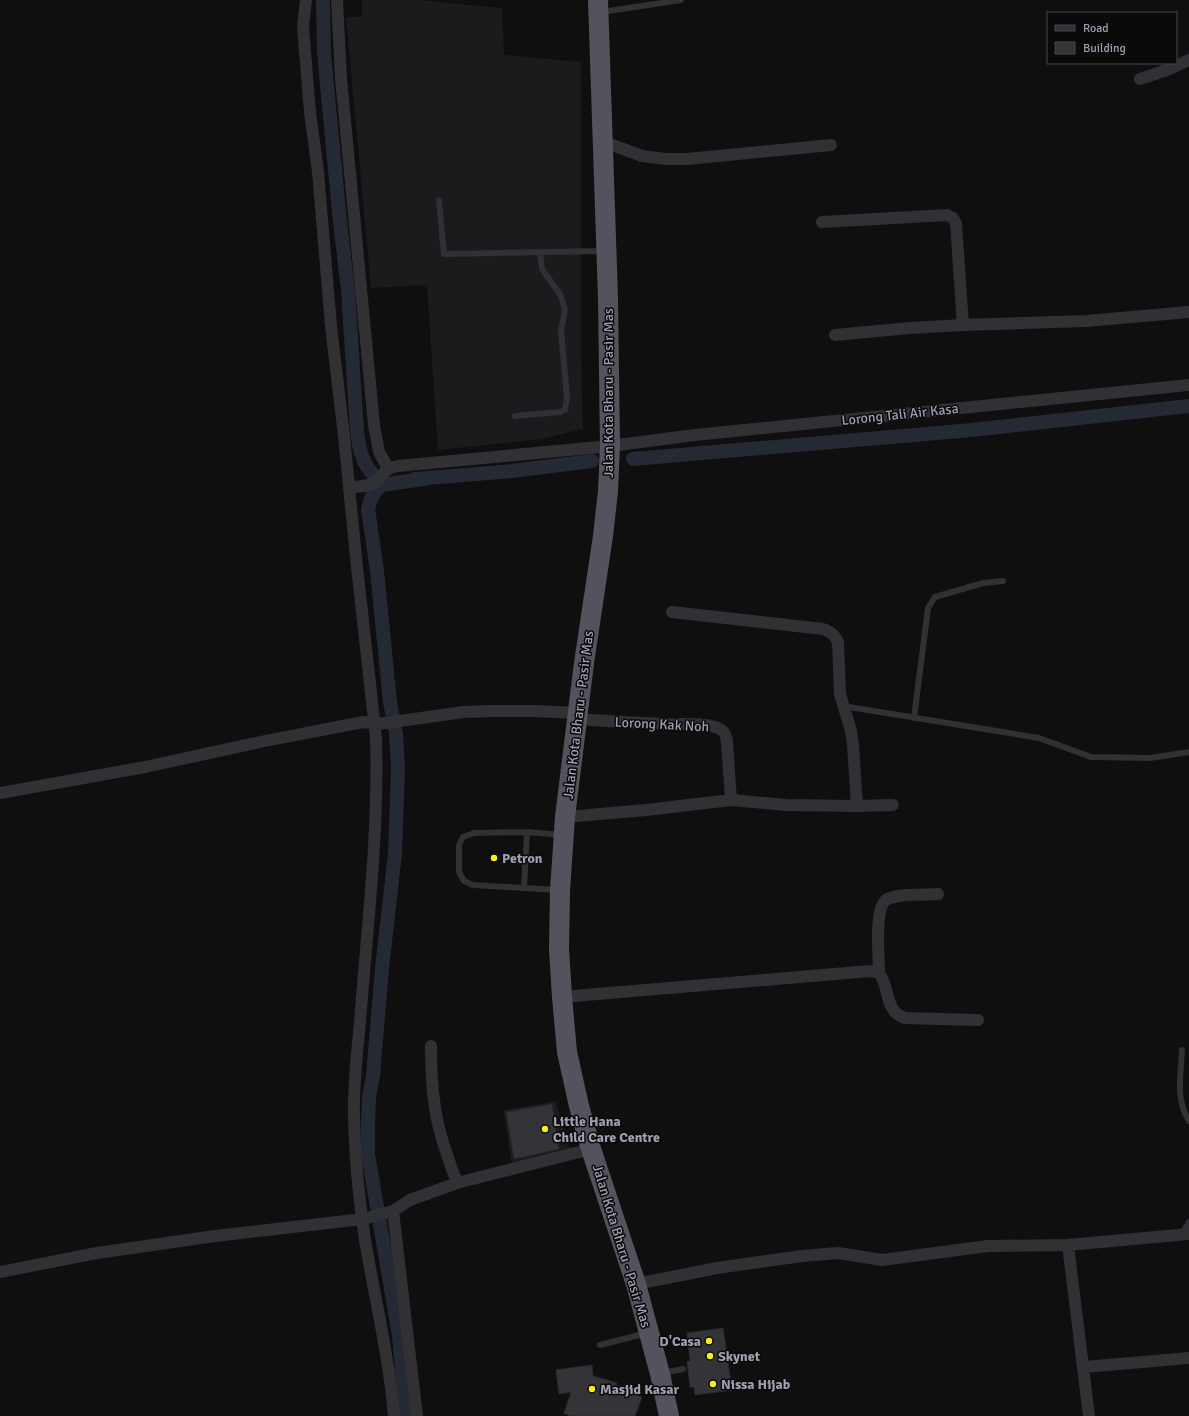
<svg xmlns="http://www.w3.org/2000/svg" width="1189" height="1416" viewBox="0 0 1189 1416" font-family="Signika,sans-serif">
	<rect width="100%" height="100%" fill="#0f0f10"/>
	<path fill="#1b1b1d" d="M362 0H417L502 8 504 55 581 62V356L583 429 541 439 438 450 427 285 371 288 346 17H362Z
		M556 1101 570 1150 512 1164 503 1110Z"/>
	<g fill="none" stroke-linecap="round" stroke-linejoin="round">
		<path stroke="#252934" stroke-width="14" d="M323 0 324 53 340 222 348 290 357 431C359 448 362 465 375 476
			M633 459 972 430 1189 406
			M415 479 512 471 592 461
			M406 1416 399 1336 368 1154V1122L369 1097 373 1076 382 968 395 854 398 767 396 734 390 702 377 571 368 509C370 498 374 493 381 485L424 479"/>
	</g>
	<path fill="#343438" stroke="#2a282c" d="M552 1104 559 1149 514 1159 506 1112Z
		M723 1328 732 1390 695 1395 694 1387H690L687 1362 690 1361 687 1333Z
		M592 1365 593 1376 617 1383 616 1385 639 1394 638 1396 642 1397 635 1416H570L564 1413 571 1392 559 1394 556 1370Z"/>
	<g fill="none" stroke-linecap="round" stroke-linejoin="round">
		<path stroke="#303035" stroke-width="6" d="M602 12 681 0
			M439 200 444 254 603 251
			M515 416 560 412 565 410 567 398 561 330 565 310 561 296 542 269 540 253
			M843 706 1039 738 1091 757 1150 758 1189 752
			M914 718 928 608 935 597 983 583 1003 581
			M524 888 527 832
			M558 890 473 885 464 881 459 872V845L463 837 474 833 527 832 562 835
			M1182 1050C1181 1076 1175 1098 1189 1121
			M1181 1235 1189 1222
			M600 1345 647 1333
			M663 1373 683 1369"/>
		<path stroke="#303035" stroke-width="12" d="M306 0 303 27 310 112 318 172 331 326 344 436 357 567 376 738C379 833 367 928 360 1022 357 1054 353 1086 354 1118 355 1159 359 1200 365 1240 375 1299 389 1357 394 1416
			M337 0 341 78 374 425 379 452 388 468
			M1140 79 1167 70 1189 60
			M604 142 642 156 666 159H687L831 145
			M822 222 947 215 953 218 956 224 963 325
			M835 335 910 328 963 325 1086 321 1189 312
			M349 487C357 487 368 487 375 482 386 474 381 470 398 466L610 446 695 435 1189 385
			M672 612 823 629C831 632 834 634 838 642L840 694 851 731 853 745 857 806
			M577 719C606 721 636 723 666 724 680 725 701 722 715 727 723 729 726 733 727 742L731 800
			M0 793 145 767 265 741 363 722 378 724 464 712 490 711H535L577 713
			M565 817 646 810 731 800 786 805 857 806 893 805
			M879 973C879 957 874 909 886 900 896 893 925 895 938 894
			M562 997 870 971 879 973C888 984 886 1003 895 1012 898 1015 901 1016 904 1018L978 1020
			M431 1046C431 1067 432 1088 435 1108 439 1134 448 1158 457 1183
			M393 1211 417 1416
			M1068 1245 1089 1416
			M0 1272 97 1253 215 1236 363 1219 393 1211 410 1200 457 1183 591 1149
			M636 1284 717 1268 802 1256 838 1253 882 1260 988 1246 1068 1245 1189 1234
			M1084 1367 1189 1358"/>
		<path stroke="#54535d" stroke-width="20" d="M598 0 608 298 610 446 608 491 603 536 584 663 565 817 560 890 559 949 562 997 567 1052 579 1106 591 1149 636 1284 660 1374 669 1416"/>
	</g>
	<g fill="#fbed1c" stroke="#0a0a0b" stroke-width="1.5">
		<circle cx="494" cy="858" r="4"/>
		<circle cx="545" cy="1129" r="4"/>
		<circle cx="709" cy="1341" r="4"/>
		<circle cx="710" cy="1356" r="4"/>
		<circle cx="713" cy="1384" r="4"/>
		<circle cx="592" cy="1389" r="4"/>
	</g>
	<g text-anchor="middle" stroke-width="3" stroke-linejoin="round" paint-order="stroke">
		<g font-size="14" fill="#9f9fb2" stroke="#0a0a0b">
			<text transform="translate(608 393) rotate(-90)" y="5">Jalan Kota Bharu - Pasir Mas</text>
			<text transform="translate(900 414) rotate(-6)" y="5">Lorong Tali Air Kasa</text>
			<text transform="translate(578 715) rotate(-83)" y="5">Jalan Kota Bharu - Pasir Mas</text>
			<text transform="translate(662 724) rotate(3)" y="5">Lorong Kak Noh</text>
			<text transform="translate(622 1246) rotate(73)" y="5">Jalan Kota Bharu - Pasir Mas</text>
		</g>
		<g font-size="14" font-weight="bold" fill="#9f9fb2" stroke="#0a0a0b" text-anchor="start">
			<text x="502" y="863">Petron</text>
			<text x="553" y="1126">Little Hana<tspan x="553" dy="16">Child Care Centre</tspan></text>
			<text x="701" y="1346" text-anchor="end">D'Casa</text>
			<text x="718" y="1361">Skynet</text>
			<text x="721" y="1389">Nissa Hijab</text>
			<text x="600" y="1394">Masjid Kasar</text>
		</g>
	</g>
	<rect x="1047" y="12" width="130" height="52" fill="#0a0a0b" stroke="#46464e"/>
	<rect x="1055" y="25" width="20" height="6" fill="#303035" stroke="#46464e"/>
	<text x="1083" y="32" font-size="12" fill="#9f9fb2">Road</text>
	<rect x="1055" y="42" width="20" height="12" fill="#343438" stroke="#46464e"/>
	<text x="1083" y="52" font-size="12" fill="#9f9fb2">Building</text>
</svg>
